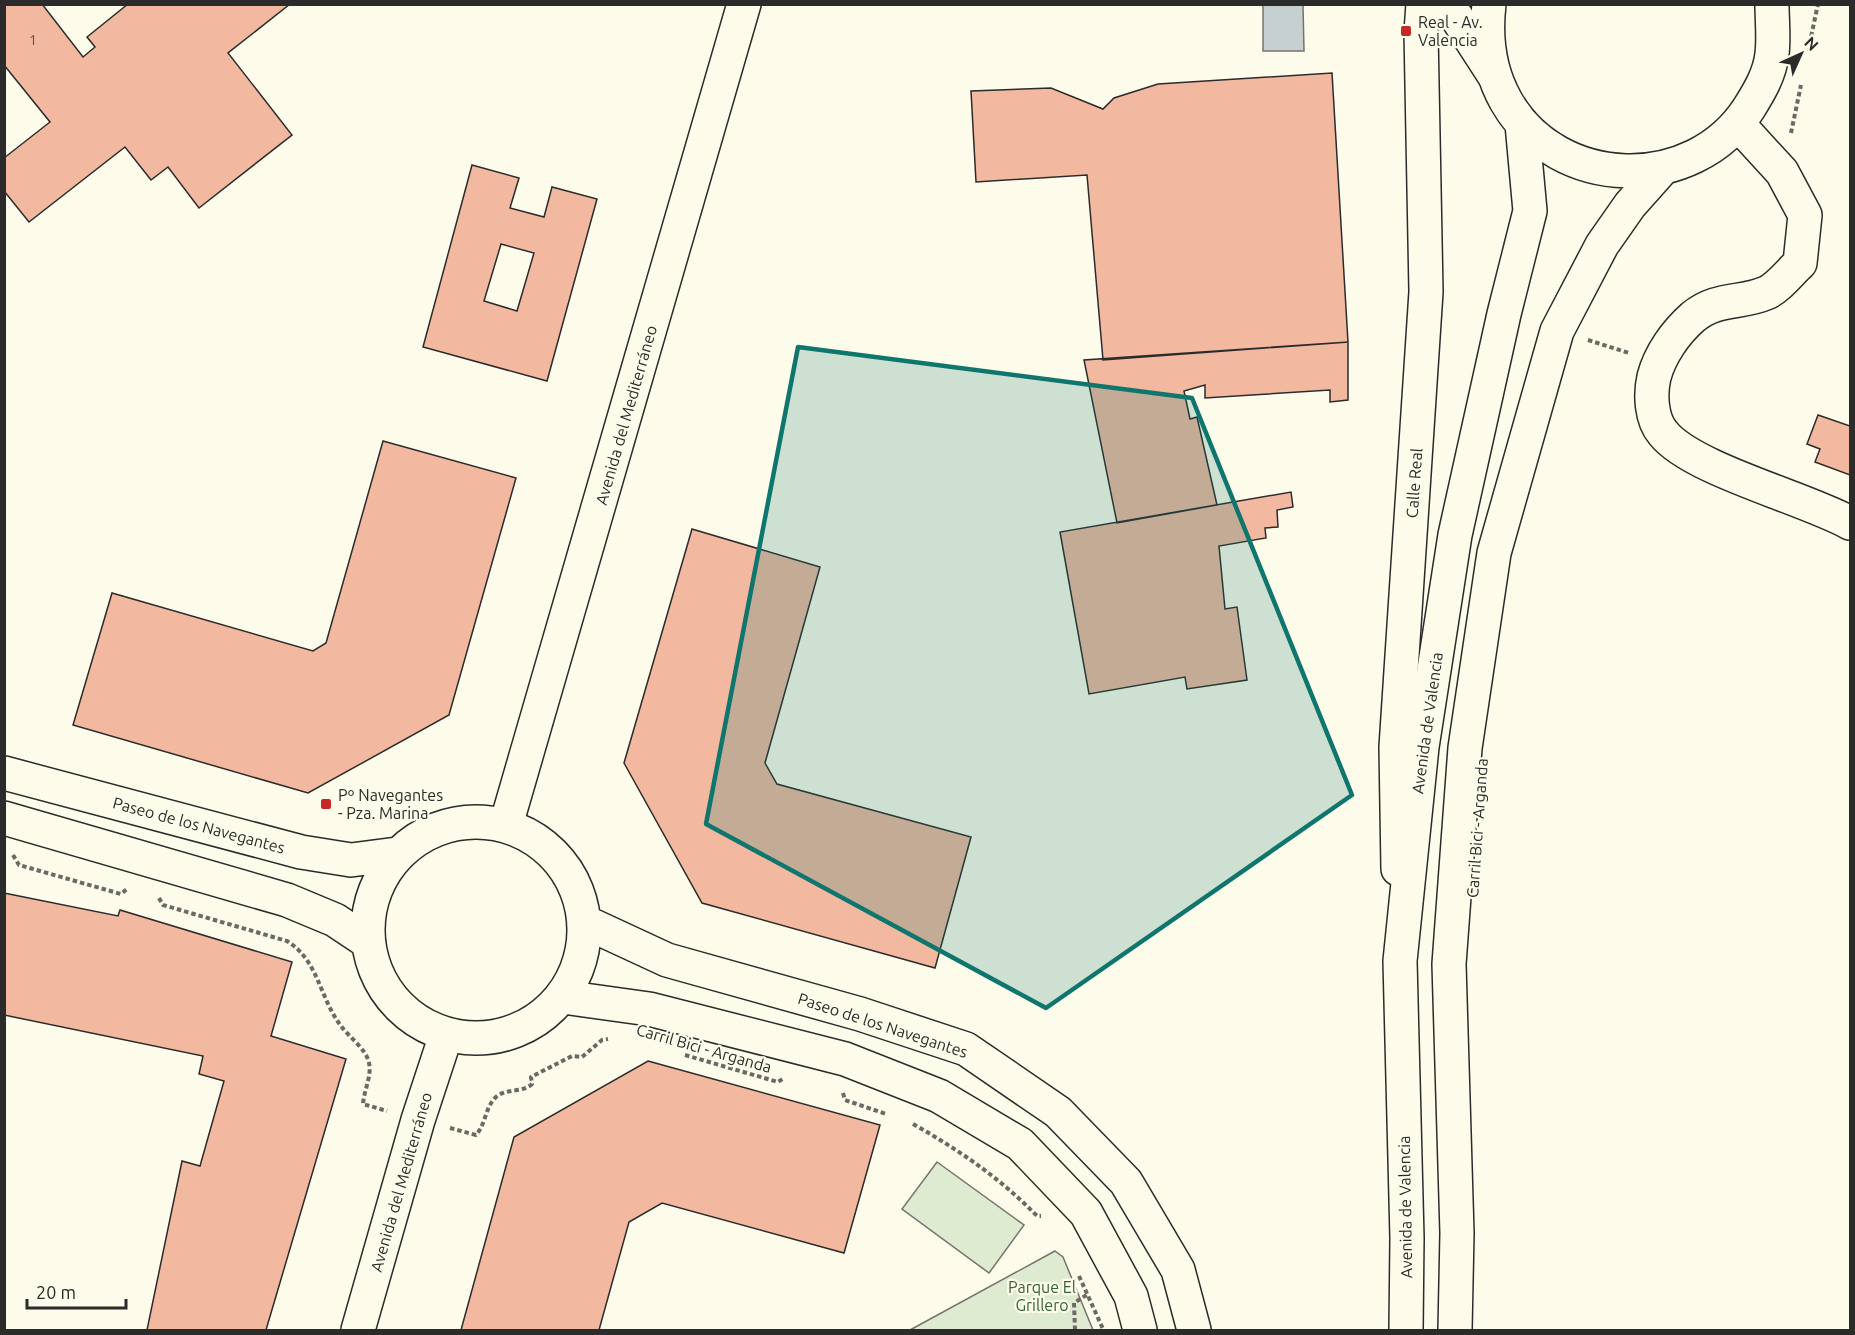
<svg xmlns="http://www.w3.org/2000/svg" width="1855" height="1335" viewBox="0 0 1855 1335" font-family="Ubuntu,sans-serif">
	<rect width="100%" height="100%" fill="#fdfbea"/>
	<path fill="#deebd1" stroke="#74746e" stroke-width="1.5" d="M937 1162 1024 1225 989 1273 902 1209Z
		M1055 1251 1063 1257 1093 1330H910Z"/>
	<path fill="#c7d0d0" stroke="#74746e" stroke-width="1.5" d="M1263 5H1303L1304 51H1263Z"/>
	<path fill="#f2b8a0" stroke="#2b2b2b" stroke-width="1.5" fill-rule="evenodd" d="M4 4H42L83 57 95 47 87 37 128 4H290L228 53 292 135 199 208 168 167 151 180 125 147 29 222 4 191V158L50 122 4 65Z
		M1332 73 1348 342 1103 360 1087 175 976 182 971 91 1051 88 1103 109 1114 98 1158 84Z
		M472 165 519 178 510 208 544 217 552 187 597 199 547 381 423 347ZM501 244 534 253 517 311 484 301Z
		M1348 342V400L1330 402V390L1205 398V385L1184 391 1190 419 1197 417 1217 505 1117 523 1084 360Z
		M1818 415 1850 426V475L1815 462 1820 449 1807 444Z
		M383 441 516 478 449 715 308 793 73 725 112 593 313 651 326 643Z
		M1291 492 1293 507 1277 510 1278 527 1265 528 1266 538 1219 546 1225 609 1237 607 1247 680 1187 689 1185 677 1089 694 1060 532Z
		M692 529 820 567 765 763 777 784 971 837 935 968 702 903 624 763Z
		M4 893 118 916 120 910 292 962 271 1036 346 1059 266 1330H147L182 1161 200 1166 224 1081 199 1074 203 1056 4 1015Z
		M648 1061 880 1125 844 1253 662 1203 629 1222 599 1330H461L514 1137Z"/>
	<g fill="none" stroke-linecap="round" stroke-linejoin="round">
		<g stroke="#2b2b2b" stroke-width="36">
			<path id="minor" d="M1448 4 1494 75
				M1738 124 1782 172 1805 215 1800 263C1790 272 1778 288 1766 293 1741 304 1717 297 1693 317 1676 332 1660 354 1654 377 1650 394 1651 419 1663 433 1691 469 1805 498 1850 523
				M506 825 744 4
				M1398 869 1396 747 1426 292 1421 32 1423 4
				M358 1330 418 1120 446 1035"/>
		</g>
		<g stroke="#2b2b2b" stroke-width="36">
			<path id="major" d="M4 773 301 852 351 860 397 854
				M4 818 287 900 335 920 368 942
				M368 930a108 108 0 1 1 216 0a108 108 0 1 1-216 0Z
				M585 922 667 960 860 1014 966 1049 1058 1112 1126 1182 1178 1270 1194 1330
				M563 997 649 1009 845 1059 939 1096 1020 1144 1086 1213 1131 1296 1140 1330"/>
		</g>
		<g stroke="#2b2b2b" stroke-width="36">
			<path id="highway" d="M1489 4C1485 38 1489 71 1506 101 1557 191 1693 195 1749 108 1759 92 1770 74 1772 54 1774 38 1772 21 1772 4
				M1406 1330 1407 1238 1400 961 1422 747 1455 535 1504 314 1530 211 1522 124
				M1455 1330 1457 1233 1449 964 1465 748 1494 553 1557 331 1602 245 1630 205 1662 169"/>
		</g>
		<path stroke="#6a6964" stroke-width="4" stroke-dasharray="4.5 3" stroke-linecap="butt" d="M1808 51 1818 4
			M1791 133 1801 85
			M1588 340 1629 353
			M13 855 19 865 121 894 127 889
			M159 898 163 905 287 941C319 961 319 997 341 1026 349 1037 367 1050 369 1063 372 1076 364 1090 363 1104L387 1111
			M685 1055 778 1082 784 1078
			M843 1093 845 1100 886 1114
			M913 1124C959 1150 1000 1178 1037 1216H1041
			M450 1128 476 1135C486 1124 485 1107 496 1097 506 1088 523 1093 532 1084L531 1077 572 1056 582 1057 602 1040 608 1039
			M1079 1276 1103 1329
			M1075 1330 1074 1303 1088 1294"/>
		<use href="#minor" stroke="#fdfbea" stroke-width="33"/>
		<use href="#major" stroke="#fdfbea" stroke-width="33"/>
		<use href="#highway" stroke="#fdfbea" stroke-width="33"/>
	</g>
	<path fill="#0f766e" fill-opacity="0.2" stroke="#0f766e" stroke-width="4.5" stroke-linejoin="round" d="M798 347 1192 398 1352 795 1046 1008 706 824Z"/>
	<g fill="#c62828" stroke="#fdfbea" stroke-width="2">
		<rect x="1400" y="25" width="12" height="12" rx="3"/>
		<rect x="320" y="798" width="12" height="12" rx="3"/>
	</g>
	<g text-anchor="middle" stroke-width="4.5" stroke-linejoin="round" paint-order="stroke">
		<g font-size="14" fill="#5d4e48">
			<text x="33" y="45">1</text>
		</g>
		<g font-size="16" fill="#2b2b2b" stroke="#fdfbea" text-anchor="start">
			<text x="1418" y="28">Real - Av.<tspan x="1418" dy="18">Valencia</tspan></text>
			<text x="338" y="801">Pº Navegantes<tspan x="338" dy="18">- Pza. Marina</tspan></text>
		</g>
		<g font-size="16" fill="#2b2b2b" stroke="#fdfbea">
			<text transform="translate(626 415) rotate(-74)" y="6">Avenida del Mediterráneo</text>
			<text transform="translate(1414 483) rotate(-86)" y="6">Calle Real</text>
			<text transform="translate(1427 723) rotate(-82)" y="6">Avenida de Valencia</text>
			<text transform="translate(199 825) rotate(15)" y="6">Paseo de los Navegantes</text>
			<text transform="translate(1477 828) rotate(-86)" y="6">Carril Bici - Arganda</text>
			<text transform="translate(883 1025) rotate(18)" y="6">Paseo de los Navegantes</text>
			<text transform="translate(704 1048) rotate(16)" y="6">Carril Bici - Arganda</text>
			<text transform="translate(401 1182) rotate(-74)" y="6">Avenida del Mediterráneo</text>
			<text transform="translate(1405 1207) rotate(-91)" y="6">Avenida de Valencia</text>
		</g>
		<g font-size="16" fill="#34623c" stroke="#fdfbea">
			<text x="1042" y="1293">Parque El<tspan x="1042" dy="18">Grillero</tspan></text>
		</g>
	</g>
	<rect width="1855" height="1335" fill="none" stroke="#2b2b2b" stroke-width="12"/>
	<g transform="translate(1801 54) rotate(45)" stroke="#fdfbea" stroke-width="4.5" paint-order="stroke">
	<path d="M0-4.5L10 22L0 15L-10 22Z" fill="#2b2b2b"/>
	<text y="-9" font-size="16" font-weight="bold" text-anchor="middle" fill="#2b2b2b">N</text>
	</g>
	<path d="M27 1299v9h99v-9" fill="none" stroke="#2b2b2b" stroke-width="3"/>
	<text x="36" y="1299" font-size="18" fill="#2b2b2b" stroke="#fdfbea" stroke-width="4.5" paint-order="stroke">20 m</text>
</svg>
